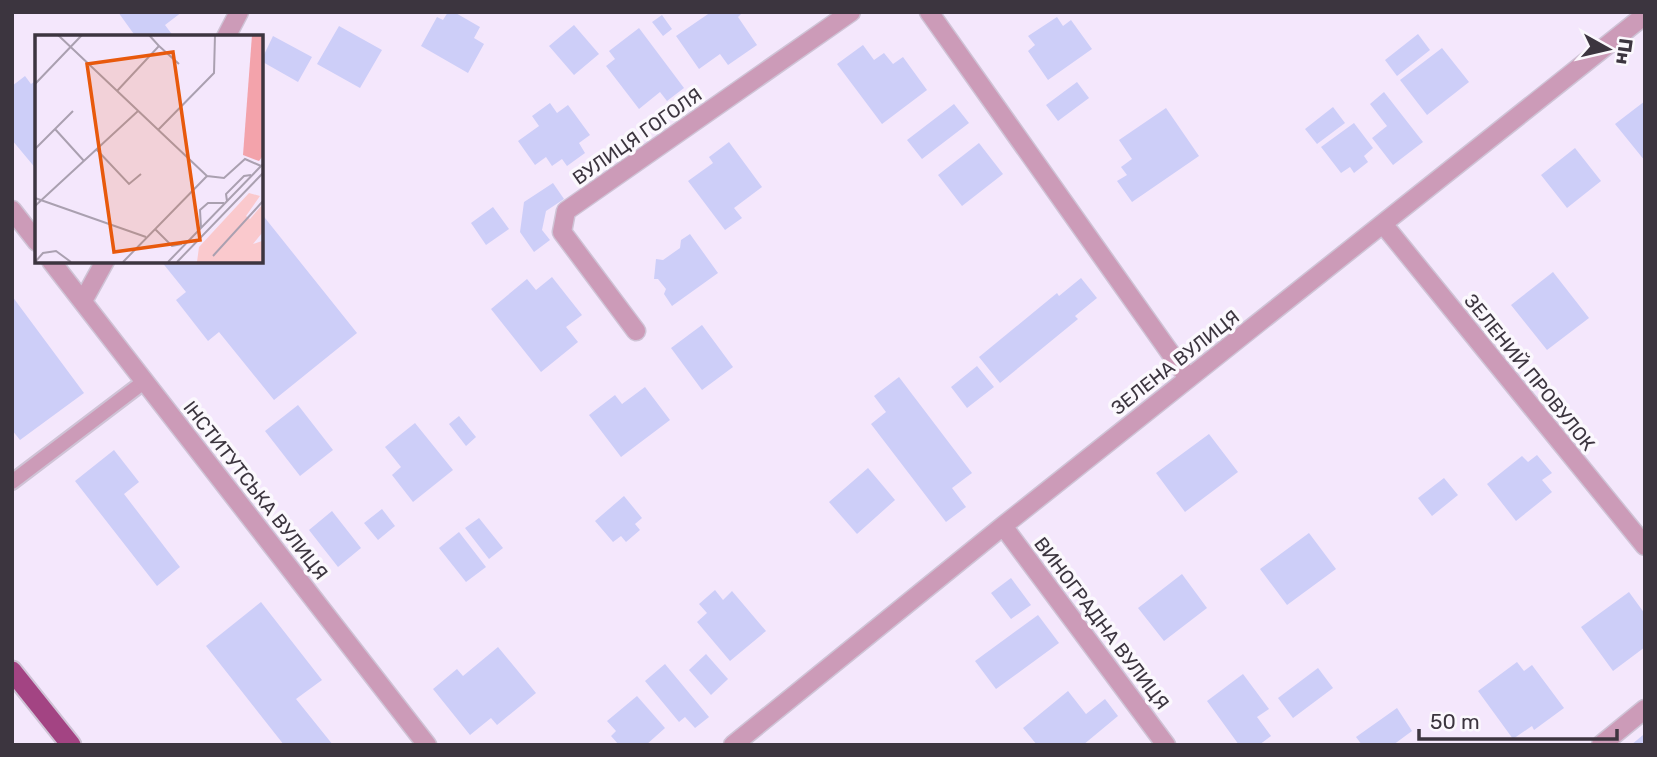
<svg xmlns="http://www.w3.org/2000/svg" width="1657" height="757" viewBox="0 0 1657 757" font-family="Rubik,sans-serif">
	<rect width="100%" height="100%" fill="#f4e7fc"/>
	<path fill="#cdcef8" d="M118 12H182L165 25 174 37H136Z
		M448 12H454L480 27 474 38 484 44 468 73 421 46 437 17 443 20Z
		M711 12H743L738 17 757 45 728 65 720 54 699 69 676 36Z
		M662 15 672 29 663 36 652 22Z
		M1057 17 1063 26 1071 20 1092 49 1048 80 1028 51 1035 45 1028 36Z
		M574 25 599 54 574 75 549 46Z
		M339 26 382 50 360 88 317 64Z
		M639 28 684 88 667 101 660 92 639 109 606 66 615 59 609 51Z
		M1418 34 1430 50 1397 76 1385 60Z
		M273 36 312 57 298 82 261 61Z
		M863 45 874 60 884 53 893 64 903 57 927 90 882 124 837 64Z
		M1442 48 1469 82 1427 115 1400 80Z
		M25 76 31 84 37 80V170L12 140V86Z
		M1077 82 1089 98 1058 121 1046 105Z
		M1384 92 1423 142 1393 165 1372 138 1387 126 1370 104Z
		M1645 101V161L1615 124Z
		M550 103 557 113 568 105 590 135 579 143 585 153 567 166 562 159 552 166 546 157 535 165 518 141 539 126 532 116Z
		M954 104 969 123 922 159 907 140Z
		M1333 107 1345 123 1317 144 1305 129Z
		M1166 108 1199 156 1132 202 1117 181 1127 175 1121 167 1132 159 1119 140Z
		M1354 123 1373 148 1364 156 1368 162 1354 173 1350 167 1341 173 1321 147Z
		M729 142 762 187 734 208 742 218 725 230 688 181 713 163 709 157Z
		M979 143 1003 174 962 206 938 175Z
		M1575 148 1601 181 1567 208 1541 175Z
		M553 183 564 199 546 211 542 230 550 240 534 252 520 232 524 202Z
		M493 207 509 229 486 245 471 223Z
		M261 213 357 333 274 400 219 332 208 341 176 300 186 292 161 261H261Z
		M690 234 718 273 672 306 664 294 666 289 658 279H654L656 259 663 260 680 248 681 240Z
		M1553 272 1589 318 1547 350 1511 305Z
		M552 277 582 315 566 327 578 342 541 372 491 309 527 279 536 290Z
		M1081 278 1097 298 1075 316 1078 319 1000 383 979 357 1057 293 1059 296Z
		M12 296 84 393 20 440 12 430Z
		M702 325 733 367 702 390 671 348Z
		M977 366 994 387 967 408 951 387Z
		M899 377 972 473 952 488 966 507 946 522 871 424 886 412 874 396Z
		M645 387 670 420 621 457 589 415 615 395 622 404Z
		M298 405 333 450 300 476 265 431Z
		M459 416 476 437 466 446 449 424Z
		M415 423 453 470 413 502 392 475 401 467 385 447Z
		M1209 434 1238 472 1185 512 1156 473Z
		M114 450 139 482 124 494 180 567 157 586 75 481Z
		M1537 455 1552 473 1542 480 1552 492 1516 521 1487 484 1522 456 1528 462Z
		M868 468 895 500 857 534 829 502Z
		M1444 478 1458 495 1432 516 1418 498Z
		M624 496 642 518 635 524 640 530 626 542 621 536 613 542 595 521Z
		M382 509 395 526 378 540 364 523Z
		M332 511 361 548 338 567 309 530Z
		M479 518 503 548 489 559 465 528Z
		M459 532 486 567 466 582 439 548Z
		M1309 533 1336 569 1287 605 1260 569Z
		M1182 574 1207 608 1164 641 1138 608Z
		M1011 578 1031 605 1011 619 991 593Z
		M715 590 723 600 732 591 766 631 730 661 697 622 707 613 699 604Z
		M1629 592 1645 614V647L1613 671 1581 627Z
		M261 602 322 680 296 699 333 745H284L206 646Z
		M1038 615 1059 643 996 689 975 661Z
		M498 647 536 693 497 725 491 718 470 735 433 689 457 669 463 676Z
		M706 654 728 679 711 695 689 670Z
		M1517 662 1524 671 1532 665 1564 708 1534 730 1532 726 1513 739 1478 691Z
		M665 664 709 717 695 728 685 717 679 722 645 681Z
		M1318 668 1333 688 1293 718 1278 698Z
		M1243 674 1269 709 1257 717 1271 736 1259 745H1239L1207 701Z
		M1068 691 1086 714 1105 699 1118 716 1083 745H1037L1023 728Z
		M637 696 665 728 646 745H619L611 736 616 731 607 721Z
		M1397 708 1412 731 1393 745H1362L1356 737Z
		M1643 735 1645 745H1631Z"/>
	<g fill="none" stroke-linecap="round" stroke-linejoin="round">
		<g stroke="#cfc3d6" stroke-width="18">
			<path id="service" d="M12 482 145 381"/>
		</g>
		<g stroke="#cfc3d6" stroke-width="21">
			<path id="minor" d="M929 12 1188 378
				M226 37 239 12
				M12 210 37 242
				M1383 224 1645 546
				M51 261 427 745
				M83 301 105 261
				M636 331 562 232 566 211 851 12
				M1003 526 1166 745
				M733 745 1003 526 1645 15
				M1601 745 1645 709"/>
		</g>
		<g stroke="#cfc3d6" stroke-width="23">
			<path id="trunk" d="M12 671 71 745"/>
		</g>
		<use href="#service" stroke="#cc9bb8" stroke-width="14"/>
		<use href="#minor" stroke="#cc9bb8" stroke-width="18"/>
		<use href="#trunk" stroke="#a34483" stroke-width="19"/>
	</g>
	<g text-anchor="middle" stroke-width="7" stroke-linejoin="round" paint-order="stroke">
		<g font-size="19" fill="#3c353f" stroke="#fbf8fd">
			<text transform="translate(637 136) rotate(-35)" y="7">ВУЛИЦЯ ГОГОЛЯ</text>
			<text transform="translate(1175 362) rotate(-38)" y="7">ЗЕЛЕНА ВУЛИЦЯ</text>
			<text transform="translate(1530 372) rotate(51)" y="7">ЗЕЛЕНИЙ ПРОВУЛОК</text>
			<text transform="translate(256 490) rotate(52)" y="7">ІНСТИТУТСЬКА ВУЛИЦЯ</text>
			<text transform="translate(1102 623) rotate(53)" y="7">ВИНОГРАДНА ВУЛИЦЯ</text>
		</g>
	</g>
	<g transform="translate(35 35)">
		<rect width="228" height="228" fill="#f4e7fc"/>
		<path d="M214 158 225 161 211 181 215 184 227 170V198L218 209 227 206V227H162L164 212Z" fill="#fac9cd"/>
		<path d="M217 0H227V122L224 126 208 120Z" fill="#f3a3ab"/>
		<path fill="none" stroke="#aaa0b0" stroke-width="2" d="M23 0 172 141 189 143 210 124 226 131M124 11 144 29M0 49 47 0M82 56 124 11 114 0M20 94 49 126M123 95 179 38 180 0M0 114 38 76M62 115 94 149 106 139M0 163 111 202M192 166 191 159 209 141 216 140M0 171 103 76M166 193 165 175 173 168H189M120 194 137 211 147 209M178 221 228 166M0 227 8 218 21 216 36 227M88 227 172 141M133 227 228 129M142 227 228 138"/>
		<path fill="#e8590c" fill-opacity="0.15" stroke="#e8590c" stroke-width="3.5" d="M138 17 165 205 79 217 52 29Z"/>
		<rect width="228" height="228" fill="none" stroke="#3c353f" stroke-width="3.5"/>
	</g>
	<rect width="1657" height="757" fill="none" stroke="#3c353f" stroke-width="28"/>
	<g transform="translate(1608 49) rotate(98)" stroke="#fbf8fd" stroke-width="5" paint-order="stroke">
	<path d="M0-5L12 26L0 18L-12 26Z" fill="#3c353f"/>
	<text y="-10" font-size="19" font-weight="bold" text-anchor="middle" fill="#3c353f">Пн</text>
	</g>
	<path d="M1419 729v10h198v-10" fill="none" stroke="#3c353f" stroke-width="3.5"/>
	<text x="1430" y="729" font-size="21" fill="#3c353f" stroke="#fbf8fd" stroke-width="5" paint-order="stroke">50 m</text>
</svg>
